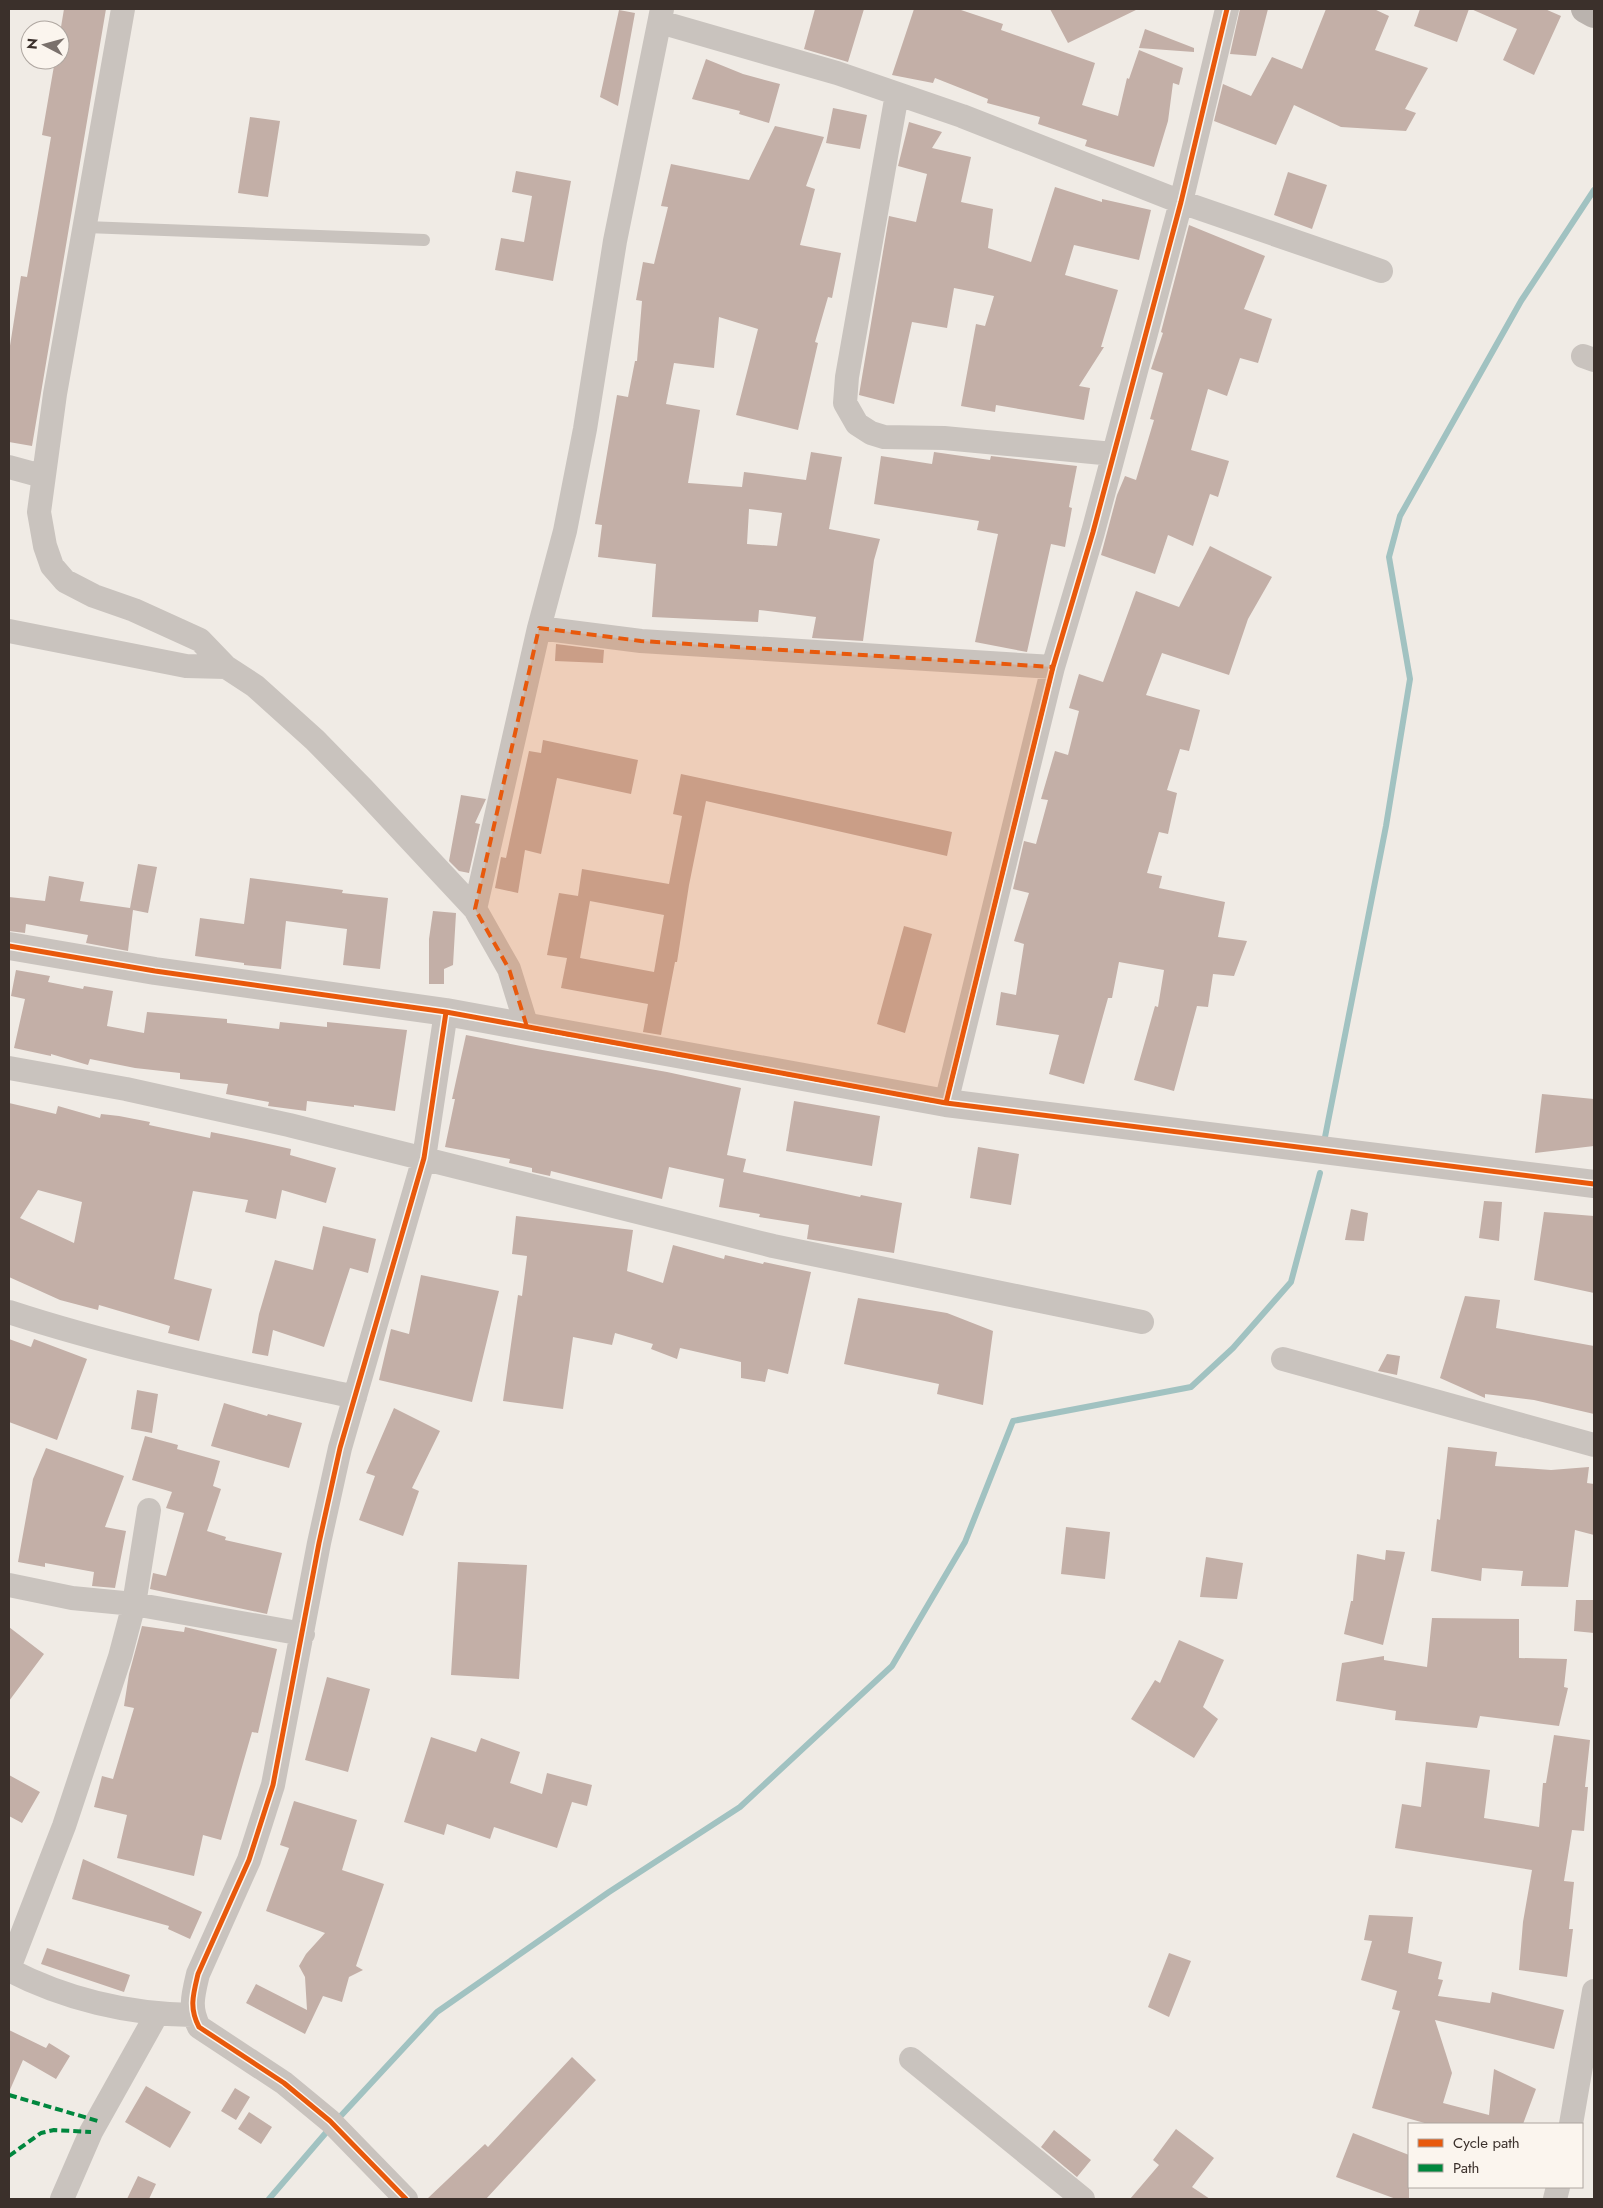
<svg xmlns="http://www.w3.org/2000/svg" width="1603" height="2208" viewBox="0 0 1603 2208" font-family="Jost,sans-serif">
	<rect width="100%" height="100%" fill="#f0ebe5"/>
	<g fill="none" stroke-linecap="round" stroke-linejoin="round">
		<path stroke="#a1c2c1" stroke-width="6" d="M1325 1137 1386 826 1410 679 1389 557 1400 516 1521 301 1594 190
			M337 2120 437 2012 609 1892 740 1807 892 1666 965 1542 1013 1421 1191 1387 1233 1348 1291 1282 1320 1173
			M269 2199 330 2128"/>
	</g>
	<path fill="#c3afa7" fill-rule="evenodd" d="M64 9H106L32 446 9 442V352L21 276 27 277 51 137 42 135 55 60H60V33Z
		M815 9H864L848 62 804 49Z
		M914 9H958L1003 24 1001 30 1095 63 1082 105 1118 116 1127 78 1129 79 1139 50 1183 68 1179 85 1173 83 1168 121 1154 167 1085 146 1087 140 1038 124 1040 117 987 103 988 99 935 78 933 83 892 75Z
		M1050 9H1138L1068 43Z
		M1240 9H1268L1256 56 1230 54Z
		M1326 9H1374L1389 16 1375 50 1428 68 1405 109 1416 113 1406 131 1341 127 1294 105 1276 145 1214 121 1223 84 1251 96 1272 57 1302 69Z
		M1420 9H1469L1457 42 1414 26Z
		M1471 9H1545L1561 16 1534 75 1503 60 1517 29Z
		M619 10 635 13 618 106 600 97Z
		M1145 29 1194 48V52L1139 48Z
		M706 59 743 74 780 84 769 123 739 114 740 111 692 99Z
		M833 108 867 115 860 149 826 143Z
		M250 117 280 121 268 197 238 193Z
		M909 122 942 132 932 148 971 157 961 202 993 209 988 248 1031 262 1055 187 1102 202V199L1151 210 1139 260 1074 245 1065 275 1118 290 1101 347H1104L1079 386 1090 388 1084 420 996 405 995 412 961 406 976 324 985 326 994 296 954 288 947 328 912 322 894 404 859 395 889 216 916 222 927 174 898 166Z
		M775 126 824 137 806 186 815 189 800 245 841 253 832 298 828 297 815 342 818 343 798 430 736 415 758 329 719 317 714 368 674 363 666 404 700 410 688 483 742 487 744 472 806 480 811 452 842 457 829 529 880 539 874 560 863 641 812 638 816 617 759 610 758 622 652 617 656 564 598 557 602 525 595 524 617 395 628 397 635 361H637L642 301 636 300 643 262 654 264 668 207 661 206 671 164 749 180ZM749 509 782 513 777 546 747 544Z
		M516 171 571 181 553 281 495 270 501 238 524 242 532 196 512 192Z
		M1288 172 1327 185 1312 229 1274 215Z
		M1189 225 1265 256 1244 309 1272 319 1258 363 1240 358 1227 396 1208 389 1191 450 1229 461 1218 497 1210 494 1193 546 1168 535 1155 574 1101 555 1117 495 1125 476 1136 480 1154 420 1150 419 1163 373 1151 369 1163 333 1161 332Z
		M934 452 990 460 991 456 1077 466 1069 507 1072 508 1065 547 1051 544 1027 652 975 642 998 534 977 530 979 521 874 504 881 456 932 464Z
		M1210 546 1272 577 1248 619 1229 675 1162 653 1146 695 1200 710 1189 751 1180 749 1167 790 1177 793 1168 834 1159 832 1147 873 1162 876 1159 888 1225 902 1218 937 1247 941 1234 976 1213 974 1208 1007 1197 1006 1174 1091 1134 1080 1155 1006 1158 1007 1164 970 1119 962 1112 998H1108L1084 1084 1049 1074 1059 1035 996 1025 1001 992 1016 995 1024 944 1014 941 1029 893 1013 889 1024 841 1036 844 1048 800 1041 799 1055 751 1068 755 1079 711 1069 708 1079 674 1103 682 1136 591 1179 607Z
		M556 644 604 650 603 663 555 661Z
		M543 740 638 760 631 794 557 778 541 854 525 850 518 893 495 888 501 857 506 858 529 751 541 753Z
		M681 774 952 832 947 856 706 801 689 885 677 962H675L661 1035 643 1032 648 1004 561 988 567 958 547 955 559 893 578 896 582 869 669 884 682 816 673 814ZM590 901 664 915 654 972 580 958Z
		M461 795 486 799 475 823 480 824 469 873 459 871 449 861Z
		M138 864 157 867 148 913 133 910 128 951 86 943 88 935 26 924 25 933 9 931V897L45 901 49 876 84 882 80 901 130 908Z
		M250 878 343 890 342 893 388 898 380 969 343 965 347 929 286 921 281 969 244 965V963L195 956 200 918 244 924Z
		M433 911 456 913 453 965 444 969V984H429V939Z
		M904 926 932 934 905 1033 877 1024Z
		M16 970 50 976 48 982 83 989 84 986 113 991 107 1026 144 1033 147 1012 227 1019V1023L279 1029 280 1022 327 1027V1022L407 1030 395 1111 354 1105V1107L307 1101 306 1111 268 1106 269 1102 226 1094 228 1084 180 1079V1073L135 1068 90 1059 88 1065 51 1054V1056L14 1048 25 999 11 996Z
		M466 1035 531 1048 667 1072 741 1088 727 1155 746 1159 743 1172 860 1197 861 1195 902 1203 894 1253 807 1239 809 1225 759 1217 760 1214 719 1207 724 1179 669 1167 662 1199 551 1171 550 1176 532 1172V1168L509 1163 510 1159 445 1147 455 1099H452Z
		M1542 1094 1594 1099V1146L1535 1153Z
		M794 1101 880 1116 872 1166 786 1151Z
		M9 1103 56 1114 58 1106 100 1118 101 1114 119 1116 150 1122 149 1125 210 1138 211 1132 246 1139 291 1149 290 1155 336 1168 326 1203 282 1190 276 1219 245 1212 248 1200 193 1191 174 1279 212 1289 199 1341 168 1333 170 1326 99 1305 98 1310 60 1300 9 1277ZM38 1190 82 1202 74 1243 20 1218Z
		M978 1147 1019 1154 1011 1205 970 1198Z
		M1484 1201 1502 1202 1499 1241 1479 1238Z
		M1351 1209 1368 1213 1364 1241 1345 1240Z
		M1544 1212 1594 1216V1293L1534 1280Z
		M516 1216 633 1230 627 1271 663 1283 673 1245 724 1259 725 1255 763 1264 764 1262 811 1272 788 1374 768 1369 765 1382 741 1378V1362L680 1348 677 1359 651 1349 653 1344 615 1333 612 1345 573 1337 563 1409 503 1401 518 1295 522 1296 527 1256 512 1254Z
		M323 1226 376 1239 368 1273 350 1268 324 1347 273 1330 268 1356 252 1353 259 1314 275 1260 313 1270Z
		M421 1275 499 1291 472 1402 379 1380 391 1329 409 1334Z
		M1465 1296 1500 1300 1496 1328 1594 1346V1414L1534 1400 1485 1394V1398L1440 1378Z
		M858 1298 947 1313 993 1331 983 1405 937 1394 939 1384 844 1364Z
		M9 1339 31 1347 34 1339 87 1359 57 1440 9 1422Z
		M1387 1354 1400 1356 1397 1375 1378 1371Z
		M137 1390 158 1394 152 1433 131 1429Z
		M224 1403 267 1416 268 1414 302 1423 289 1468 211 1446Z
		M394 1408 440 1431 412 1488 419 1491 403 1536 359 1520 375 1476 366 1473Z
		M145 1436 178 1445 177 1449 220 1461 213 1486 221 1489 207 1531 226 1537 225 1540 282 1553 267 1614 150 1589 153 1573 166 1576 184 1513 166 1508 172 1492 132 1480Z
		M1448 1447 1497 1452 1495 1466 1551 1470 1589 1467 1587 1483 1594 1484V1535L1575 1530 1568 1587 1521 1586 1523 1571 1482 1568 1481 1581 1431 1571 1437 1519 1440 1520Z
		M46 1448 124 1476 105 1527 126 1531 115 1588 92 1586 94 1572 45 1563V1567L18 1562 33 1479Z
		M1066 1527 1110 1532 1105 1579 1061 1574Z
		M1386 1550 1405 1552 1383 1645 1344 1634 1351 1601H1353L1357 1554 1385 1560Z
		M1206 1557 1243 1563 1237 1599 1200 1597Z
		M458 1562 527 1565 519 1679 451 1675Z
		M1576 1600H1594V1633L1574 1631Z
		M1432 1618 1519 1619V1658L1567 1659 1564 1687 1568 1688 1559 1726 1480 1716 1477 1728 1395 1720 1396 1711 1336 1701 1342 1663 1384 1656V1660L1427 1667Z
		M142 1626 184 1632 185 1627 277 1649 258 1733 252 1732 221 1840 203 1835 194 1876 117 1858 127 1815 94 1807 102 1776 113 1779 134 1708 124 1706 129 1674Z
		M9 1627 44 1654 9 1701Z
		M1179 1640 1224 1660 1203 1707 1218 1719 1194 1758 1131 1719 1155 1680 1160 1683Z
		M327 1677 370 1689 348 1772 305 1760Z
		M1554 1735 1590 1740 1585 1787H1588L1584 1831 1572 1830 1564 1881 1574 1882 1569 1929H1573L1567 1977 1519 1970 1523 1922 1532 1870 1395 1848 1402 1804 1421 1807 1426 1762 1490 1770 1484 1818 1539 1827 1543 1783H1546Z
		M431 1737 476 1752 481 1738 520 1752 510 1783 542 1794 547 1773 592 1785 587 1806 572 1802 557 1848 494 1827 490 1839 447 1824 444 1835 404 1822Z
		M9 1775 40 1792 22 1823 9 1816Z
		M294 1801 357 1820 342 1870 384 1884 356 1966 363 1970 349 1977 342 2002 323 1996 305 2034 246 2003 256 1984 307 2010 305 1977 299 1966 306 1954 325 1933 266 1911 289 1848 280 1845Z
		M83 1859 202 1912 190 1939 168 1929 169 1926 72 1899Z
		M1369 1915 1413 1917 1408 1953 1442 1962 1438 1979 1443 1980 1438 1996 1490 2003 1492 1992 1564 2010 1554 2049 1435 2020 1452 2073 1443 2103 1489 2115 1494 2069 1536 2089 1523 2124H1428L1372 2108 1400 2011 1392 2009 1397 1991 1361 1980 1372 1941 1364 1940Z
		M47 1948 130 1975 124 1992 41 1964Z
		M1169 1953 1191 1961 1169 2017 1148 2007Z
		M9 2030 46 2048 49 2043 70 2056 56 2079 23 2060 9 2092Z
		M572 2057 596 2080 486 2199H427L485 2144 488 2147Z
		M146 2086 191 2112 170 2148 125 2122Z
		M235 2088 250 2097 236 2120 221 2111Z
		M249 2112 272 2127 261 2144 238 2129Z
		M1176 2129 1214 2158 1192 2187 1210 2199H1130L1159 2165 1153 2160Z
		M1054 2130 1091 2160 1077 2177 1041 2147Z
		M1353 2133 1409 2155V2199H1396L1336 2177Z
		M138 2176 156 2184 149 2199H127Z"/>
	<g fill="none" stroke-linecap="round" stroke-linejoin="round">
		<path stroke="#c9c3be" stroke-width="12" d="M86 227 424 240"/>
		<path stroke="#c9c3be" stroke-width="24" d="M123 9 55 394 39 512 45 546 52 566 65 581 94 596 134 610 200 640 226 667
			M660 22 837 73 962 116 1181 202 1381 271
			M897 94 847 377 845 403 857 424 871 433 884 437 944 438 1113 454
			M1583 356 1594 360
			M9 467 42 476
			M539 628 641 641 1053 667
			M9 631 186 666 226 667 255 686 315 740 363 789 475 909
			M527 1027 509 969 475 909 539 628 565 531 585 429 615 241 662 9
			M9 1068 126 1089 289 1125 773 1246 1142 1322
			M946 1103 1053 667 1093 532 1181 202 1227 9
			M9 1312C122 1349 239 1372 355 1397
			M1283 1359 1594 1445
			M9 1585 72 1598 134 1604 303 1634
			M9 1968 64 1826 120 1657 134 1604 149 1510
			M9 1970C65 1999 129 2014 192 2015
			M911 2059 1083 2199
			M1571 2124 1594 1991
			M62 2199 91 2132 157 2014
			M406 2199 330 2121 284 2083 199 2027C189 2008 193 1995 198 1974L249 1860 273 1785 319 1543 340 1448 424 1158 446 1012
			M1555 2199 1558 2187"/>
		<path stroke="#c9c3be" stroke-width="28" d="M9 946 155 971 446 1012 946 1103 1594 1184"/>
		<path stroke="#bab3ae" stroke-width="28" d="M1585 9 1594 14"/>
		<path stroke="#00873e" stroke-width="4" stroke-dasharray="8 4" stroke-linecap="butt" d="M9 2095 98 2121
			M9 2156 41 2133 54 2130 91 2132"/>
		<g stroke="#fbf5ee" stroke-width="8">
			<path id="cycleway" d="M9 946 155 971 446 1012 946 1103 1594 1184
				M946 1103 1053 667 1093 532 1181 202 1227 9
				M406 2199 330 2121 284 2083 199 2027C189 2008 193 1995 198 1974L249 1860 273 1785 319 1543 340 1448 424 1158 446 1012"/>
		</g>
		<use href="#cycleway" stroke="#e8590c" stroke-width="5"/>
	</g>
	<path fill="#e8590c" fill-opacity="0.2" stroke="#e8590c" stroke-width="4" stroke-dasharray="10 6" stroke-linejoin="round" d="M539 628 641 641 1053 667 946 1103 527 1027 509 969 475 909Z"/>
	<rect width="1603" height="2208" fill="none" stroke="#3b302b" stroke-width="20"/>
	<rect x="1408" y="2123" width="175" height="65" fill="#fbf5ee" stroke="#aea6a0"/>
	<rect x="1418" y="2139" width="25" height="8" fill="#e8590c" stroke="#aea6a0"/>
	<text x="1453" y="2148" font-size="15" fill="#3b302b">Cycle path</text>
	<rect x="1418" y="2164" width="25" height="8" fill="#00873e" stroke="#aea6a0"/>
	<text x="1453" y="2173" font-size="15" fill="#3b302b">Path</text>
	<g transform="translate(45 45) rotate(276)"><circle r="24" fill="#fbf5ee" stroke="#aea6a0"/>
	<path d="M0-4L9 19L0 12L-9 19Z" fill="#7a716c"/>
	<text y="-8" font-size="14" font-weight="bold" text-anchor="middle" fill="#3b302b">N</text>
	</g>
</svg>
